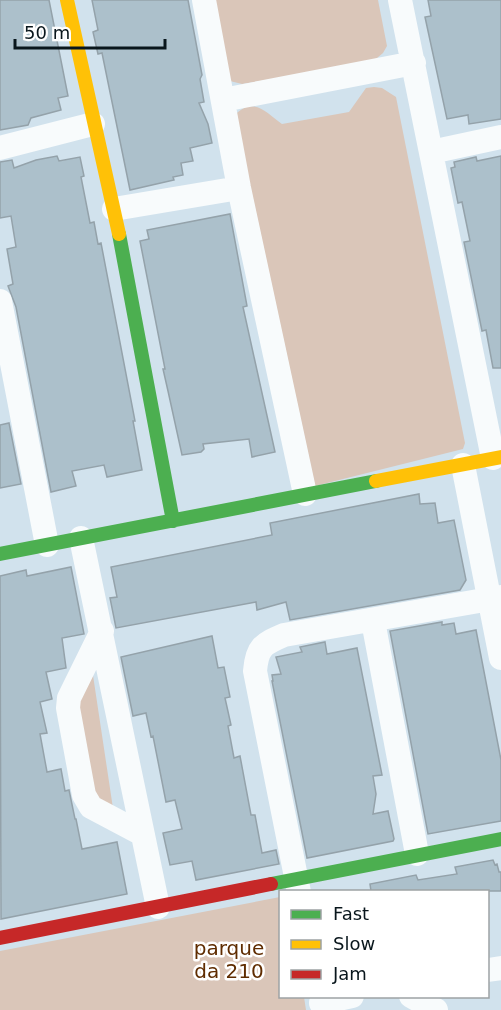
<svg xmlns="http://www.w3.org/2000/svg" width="501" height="1010" viewBox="0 0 501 1010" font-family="'DejaVu Sans',sans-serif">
	<rect width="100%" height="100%" fill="#d1e2ed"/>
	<path fill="#dac6b9" d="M207 0H378L387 46 383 53 371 63 242 84 230 81Z
		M374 87 382 88 396 97 465 443 463 449 315 486 235 115C253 96 266 112 282 124L349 112 366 88Z
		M91 662 114 815 87 800 71 703Z
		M280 897V996L304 997 306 1010H0V951Z"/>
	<path fill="#acc0cb" stroke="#94a2aa" stroke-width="1.5" d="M0 0H49L68 96 58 98 61 110 31 118 28 125 0 130Z
		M92 0H188L202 75 200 79 204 102 199 103 208 124 212 143 190 148 193 161 181 163 183 175 173 177 174 180 130 190 102 53 98 54 93 32 98 30Z
		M428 0H501V119L469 124 468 115 447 119 425 17 431 16Z
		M57 156 59 161 80 157 84 176 81 177 90 223 94 222 98 244 101 243 135 421H133L142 470 107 477 104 465 72 471 76 486 51 492 16 307 8 286 13 284 7 249 16 247 11 216 0 218V162L12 160 14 168 36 160Z
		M501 156V368H493L486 330 482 331 464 242 470 241 462 202 458 203 451 168 455 167 454 162 476 157 477 161Z
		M230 214 247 306 243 307 275 452 252 457 249 439 203 444 204 449 201 452 182 455 168 391 163 369H165L140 241 149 239 147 230Z
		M9 423 21 484 0 488V425Z
		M419 494 420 504 435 503 438 523 454 520 466 580 460 590 290 620 286 602 257 610 256 602 116 628 110 598 117 597 111 567 272 535 270 523Z
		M71 567 84 634 62 638 66 668 46 672 52 699 40 702 47 733 40 734 47 772 61 769 65 791 69 790 75 819H76L82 849 117 842 127 894 1 919 0 576 26 570 27 576Z
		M442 622V625L454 623 456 634 476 630 501 760V821L428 834 390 631Z
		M212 636 218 668 224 667 230 697 225 698 231 725 228 726 234 758 240 756 251 815H255L262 853 276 850 279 864 196 880 192 861 170 865 163 833 182 829 175 800 166 802 153 736 151 737 146 713 133 716 121 657Z
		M325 642 327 654 357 648 382 775 373 776 376 794 373 814 388 811 394 839 393 841 307 858 272 681H273L272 675 281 674 276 657 302 652 300 647Z
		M493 860 495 865 497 864 499 872H501V891H371L370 884 416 875 418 880 457 874 455 867Z"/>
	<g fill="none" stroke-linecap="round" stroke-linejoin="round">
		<path stroke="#f8fbfc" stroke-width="24" d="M204 0 239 188 305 494
			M400 0 493 458
			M223 100 414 63
			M0 148 93 124
			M431 152 501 137
			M114 209 239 188
			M0 301 47 545
			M463 465 501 658
			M81 538 158 907
			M373 621 417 854
			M102 631 69 698 68 708 84 795 91 807 142 834
			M299 892 255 671C257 647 263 644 284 635L501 597
			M488 970 501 968
			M411 996 436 1010
			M321 1003 352 996"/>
		<path stroke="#4caf50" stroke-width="14" d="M119 234 173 521
			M0 554 376 481
			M271 884 501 839"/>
		<path stroke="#ffc107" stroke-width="14" d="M67 0 119 234
			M376 481 501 457"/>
		<path stroke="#c62828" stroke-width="14" d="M0 938 271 884"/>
	</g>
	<g text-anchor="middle" stroke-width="5" stroke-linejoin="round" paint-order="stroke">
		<g font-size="20" fill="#5f2c00" stroke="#fff">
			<text x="229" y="955">parque<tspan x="229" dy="23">da 210</tspan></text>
		</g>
	</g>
	<rect x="279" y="890" width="210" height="108" fill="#ffffff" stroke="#9da2a4" stroke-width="1.5"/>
	<rect x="291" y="910" width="30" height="9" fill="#4caf50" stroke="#9da2a4" stroke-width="1.5"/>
	<text x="333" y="920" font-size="18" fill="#09161c">Fast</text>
	<rect x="291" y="940" width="30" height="9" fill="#ffc107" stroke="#9da2a4" stroke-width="1.5"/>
	<text x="333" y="950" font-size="18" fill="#09161c">Slow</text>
	<rect x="291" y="970" width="30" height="9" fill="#c62828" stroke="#9da2a4" stroke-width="1.5"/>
	<text x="333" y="980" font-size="18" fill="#09161c">Jam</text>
	<path d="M15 39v9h150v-9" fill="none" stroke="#09161c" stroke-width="3"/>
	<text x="24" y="39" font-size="18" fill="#09161c" stroke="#ffffff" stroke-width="4.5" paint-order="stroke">50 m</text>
</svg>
